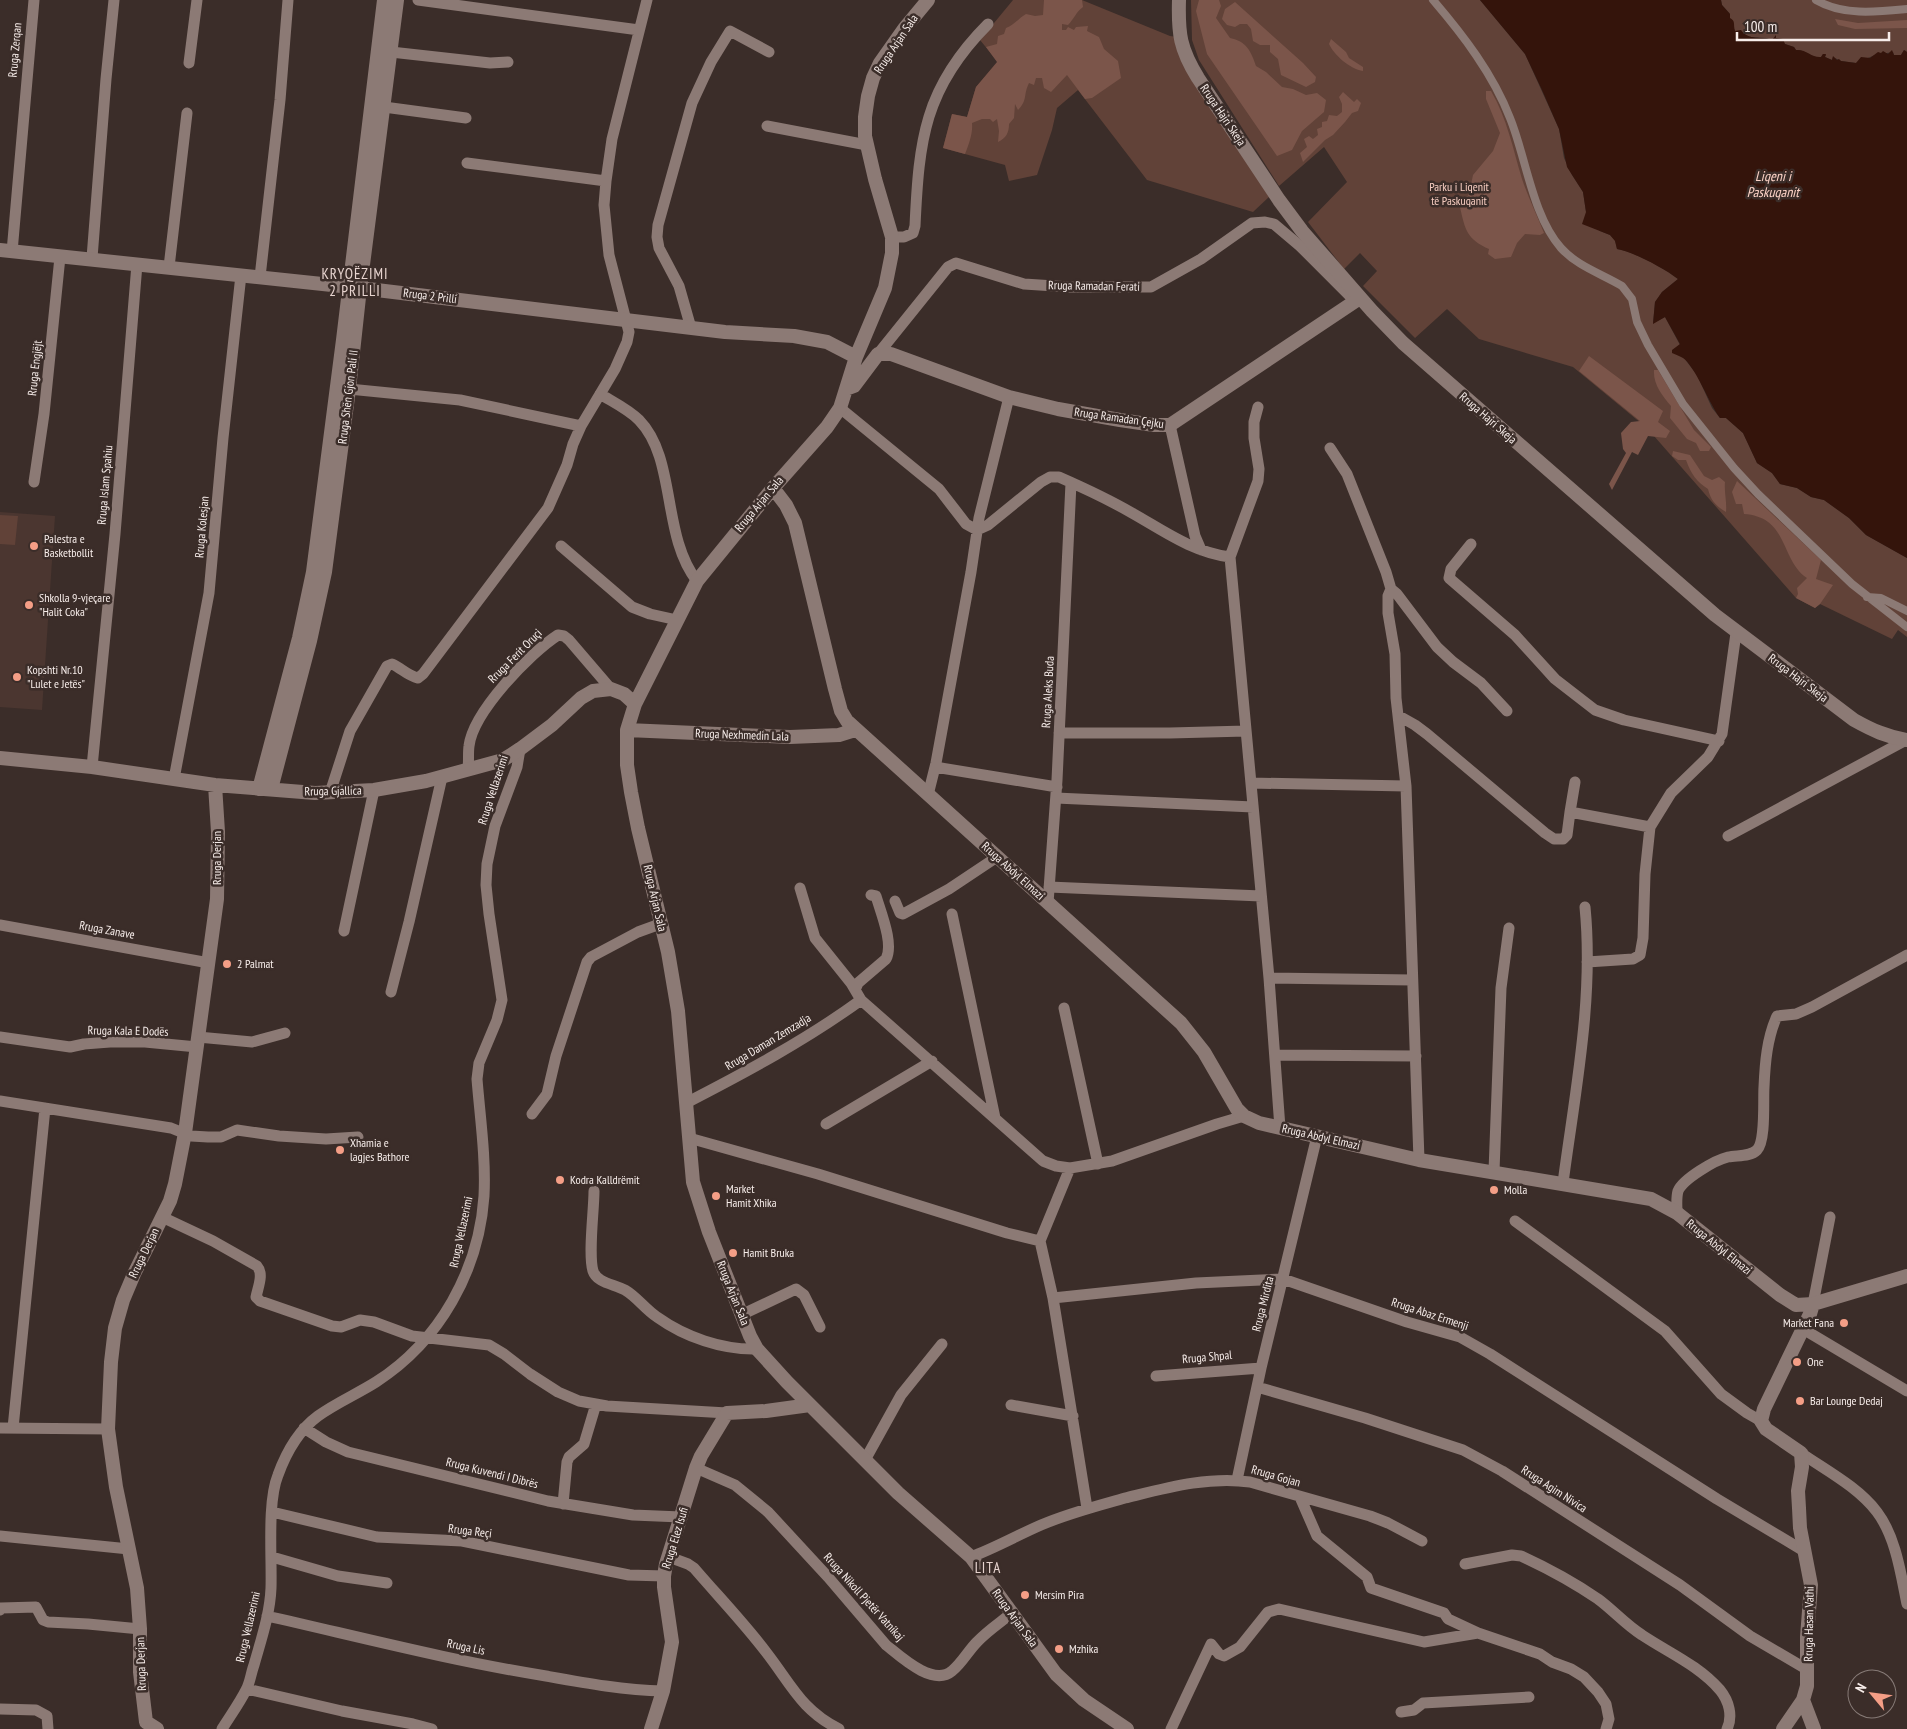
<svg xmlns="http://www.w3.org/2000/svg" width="1907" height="1729" viewBox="0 0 1907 1729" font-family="'PT Sans Narrow',sans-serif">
	<rect width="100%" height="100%" fill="#3b2d29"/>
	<path fill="#4b3630" d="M0 512 55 516 42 710 0 707Z"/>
	<path fill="#614238" d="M1013 0H1082L1170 36 1177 37 1270 196 1253 212 1147 180 1078 90 1057 108 1052 130 1037 175 1009 181 1005 165 943 148 952 114 967 117 976 87 998 62 980 40Z
		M1191 0H1480L1525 54 1559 129 1564 158 1572 175 1583 192 1586 212 1600 231 1610 235 1615 240 1617 249C1634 252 1664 268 1678 279L1662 292 1655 302 1653 323 1665 317 1680 345 1684 358 1697 375 1712 408 1720 418H1726L1743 433 1757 463 1772 473 1780 484 1797 488 1811 497 1824 500 1849 518 1866 535 1907 558V637L1898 630 1892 639 1820 604 1815 608 1796 598 1647 428 1573 367 1479 339 1447 309 1415 338 1363 286 1377 271 1360 253 1344 269 1308 222 1347 182 1324 147 1279 186 1199 60 1192 40Z
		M1721 0H1907V52L1904 50 1901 55H1894L1893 52 1875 55 1856 63 1841 61 1833 57 1832 60 1825 57 1826 55 1823 54 1821 57C1811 59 1806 49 1796 50L1794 47 1785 44 1776 38 1772 40 1766 38 1751 37 1735 31 1730 19V14L1722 5Z
		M0 515 18 516 15 545 0 544Z"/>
	<path fill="#7b554a" d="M1044 0H1082L1083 7C1076 12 1074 19 1068 25L1062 24V30H1066L1068 27 1074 30 1076 27 1088 26 1087 31 1099 37 1104 49 1118 61 1121 78 1092 98 1085 99 1067 75 1051 92 1044 88 1042 78H1036L1034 85 1029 83C1023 95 1028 100 1018 110L1015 104 1014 118 1009 124C1009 133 1006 138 998 142L999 131 997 119 993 122 990 119H982L972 123C973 133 969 144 965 154L943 148 952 114 967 117 976 87 997 62 986 47 997 44 998 36 1004 34 1006 28C1014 25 1019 18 1026 14L1035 16 1043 15Z
		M1199 0H1219L1221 6 1216 18 1230 38C1246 41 1251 51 1256 66L1266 72 1282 87 1293 89 1306 95 1317 93 1326 100 1324 112 1302 131 1292 150 1277 156 1207 54 1196 11Z
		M1235 2 1303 63 1316 77 1315 82 1306 87 1281 75 1278 59 1270 52V45H1260L1253 41 1251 29 1247 24H1240L1235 27 1227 25 1222 19 1225 9Z
		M1835 19 1858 23 1907 20V28L1855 29 1838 25Z
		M1331 39 1346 52 1349 58 1363 67V71C1350 69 1334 55 1329 44Z
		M1486 91H1491C1507 118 1513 149 1522 179 1528 197 1537 215 1544 233L1540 235 1525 234 1517 243 1511 257 1495 259 1488 254 1489 249C1467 239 1465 230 1460 207L1469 194 1473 175 1493 151 1500 133 1486 99Z
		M1343 92 1354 102 1357 99 1361 103 1358 111 1352 113 1345 122 1333 135 1325 140 1303 162 1300 153 1307 147 1304 139 1309 136 1313 139 1318 135 1317 129 1322 127V122L1327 121 1329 115 1337 116 1342 112V104L1339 97Z
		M1589 356 1663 411 1658 422 1670 431 1666 438 1648 436 1638 455 1632 452 1612 490 1609 484 1626 453 1623 449 1621 433 1631 422 1640 421 1579 371Z
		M1654 370H1658L1694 430 1711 447 1709 451H1700L1696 443 1687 439 1670 418 1671 406C1662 395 1653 384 1654 370Z
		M1673 451 1690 455 1704 476 1712 480 1719 477 1725 482C1724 492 1727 502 1726 512 1716 506 1711 501 1708 489 1697 482 1691 474 1686 460H1678L1672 456Z
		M1737 481 1821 560 1816 579 1833 585 1820 604 1815 608 1796 598 1798 594 1797 588 1807 578C1780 560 1789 517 1744 514L1742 504H1736L1732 492Z"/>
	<path fill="#34140b" d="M1480 0H1721L1722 5 1730 14V18C1736 21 1733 25 1735 31L1741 30C1749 41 1761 36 1772 40L1776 35V38L1783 39 1785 44 1794 47 1796 50C1806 49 1812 58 1821 57L1823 54H1826L1825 57 1832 60 1833 56 1837 60 1839 59 1841 61 1856 63 1861 57 1870 58 1878 52 1881 53 1883 51 1888 54 1892 50 1894 55H1901L1904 50 1907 52V558L1866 535 1849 518 1824 500 1811 497 1797 488 1780 484 1772 473 1757 463 1743 433 1726 418H1720C1710 405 1695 366 1683 358 1680 356 1676 355 1672 353V350L1680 344 1665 317 1653 324 1655 302 1662 292 1678 279C1664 268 1633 252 1617 249L1615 241 1610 235 1582 224 1586 212 1583 192 1567 167 1559 129 1542 90 1525 54Z"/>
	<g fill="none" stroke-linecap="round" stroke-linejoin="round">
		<path stroke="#8c7a75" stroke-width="8" d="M1433 0C1463 35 1493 74 1510 118 1526 157 1532 215 1561 248 1577 266 1602 274 1622 286L1632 299 1637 322 1648 345 1683 404 1734 468 1758 494 1852 584 1907 627
			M1816 0C1843 16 1877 12 1907 9
			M1867 597 1881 598 1907 611"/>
		<path stroke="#8c7a75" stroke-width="11" d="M418 0 639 30
			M391 52 490 63 508 62
			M189 63 197 0
			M384 107 466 118
			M767 126 867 145
			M467 163 606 181
			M892 237H904L913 233 915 226C919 140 924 88 988 24
			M12 252 34 0
			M92 258 106 79 114 0
			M169 267 187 113
			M260 277 280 100 288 0
			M691 328 679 286 659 248 657 237 658 225 692 103 711 62 730 31 769 52
			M878 354 948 267 956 263 1024 284 1070 287H1151L1201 259 1252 223 1265 222 1274 224 1300 246 1355 301
			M349 389 460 400 581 426
			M600 394C613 402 628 409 639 420 677 459 661 535 697 581
			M1258 407 1254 422V438L1259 469 1258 481 1230 557 1269 978 1280 1128
			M840 408 939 489 966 524 977 530 988 525 1041 482 1050 477H1059C1084 488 1108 499 1132 513 1164 531 1192 552 1230 557
			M1170 425 1195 536 1201 550
			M1330 448 1347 474 1386 572 1391 589 1397 594 1437 647 1453 662 1481 683 1507 711
			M34 482 44 414 60 257
			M1471 544 1451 569 1449 578 1515 635 1555 679 1595 710 1624 720 1719 741
			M561 546 632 607 650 614 677 620
			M1391 589 1388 596V613L1395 654 1396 698 1406 786 1419 1160
			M1399 716 1415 725 1427 734 1545 833 1554 839H1563L1567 835 1570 812 1650 827
			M1059 733H1170L1246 731
			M92 767 115 534 137 264
			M935 767 1057 787
			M468 769C469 761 468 753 469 746 473 712 530 653 558 635L564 636 569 640 611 689
			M174 779 209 593 223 438 241 275
			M1251 783 1406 786
			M330 793 350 731 387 666 392 664C401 668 408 676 418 678L423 674 548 508 567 465 573 444 581 426 615 369 627 342 629 332 609 255 604 205 606 181 612 139 647 0
			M928 795 936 763 971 572 979 518 1009 397
			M1056 798 1253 807
			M1570 812 1575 782
			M1728 836 1906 740
			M1049 887 1261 896
			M800 888 815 938 851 983 861 1000 1043 1161 1056 1166 1070 1168 1112 1161 1217 1124 1244 1116
			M895 901 900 913 903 914 949 889 997 857
			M1048 903 1057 780 1071 483
			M952 914 995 1118
			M0 925 209 963
			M344 931 374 790
			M1587 962 1633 959 1640 955 1643 938 1645 874 1650 827 1671 793 1708 757 1722 734 1736 633
			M1269 978 1412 980
			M855 990 858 983 886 959C894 944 881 913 876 896L871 895
			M391 992 409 922 442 777
			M1064 1008 1098 1164
			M0 1037 70 1047 84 1044 110 1042H145L197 1047
			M198 1037 252 1042 285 1033
			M1275 1055 1416 1056
			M0 1101 171 1128 191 1136 208 1137H221L237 1130 279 1136 326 1139 358 1137
			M686 1103C746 1072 806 1040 861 1000
			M532 1114 547 1094 556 1056 587 962 591 957 638 932 660 924
			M826 1124 932 1061
			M689 1138 818 1174 1007 1233 1040 1241
			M1070 1168 1040 1241 1053 1298 1087 1508
			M1494 1171 1501 988 1509 928
			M1563 1183C1575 1092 1594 999 1585 907
			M594 1191C594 1211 588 1254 593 1271 597 1283 614 1284 625 1290 637 1297 645 1309 657 1317 685 1337 722 1350 757 1349
			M1677 1213C1677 1206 1676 1198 1678 1191 1683 1179 1715 1160 1728 1157 1737 1155 1750 1157 1757 1150 1766 1141 1763 1100 1764 1087 1765 1063 1767 1038 1777 1016L1796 1014 1812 1007 1907 955
			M162 1217 213 1241 257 1266C264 1274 258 1287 256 1297L260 1301 332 1326 341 1327 360 1320 374 1322 412 1336 489 1345 504 1354 530 1374 558 1392 579 1401 607 1406 727 1413
			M1515 1221 1665 1331 1721 1394 1747 1413 1761 1421
			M1053 1298 1196 1283 1283 1279 1407 1322 1460 1337 1490 1354 1717 1499 1804 1551
			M1813 1304 1830 1217
			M741 1315 796 1289 804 1295 820 1327
			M1803 1329 1907 1391
			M1156 1376 1261 1368
			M1257 1387 1365 1418 1463 1450 1502 1471 1680 1585 1750 1636 1808 1670
			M1011 1405 1073 1416
			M0 1428 108 1429
			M13 1428 45 1108
			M304 1428 326 1442 348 1452 548 1501 633 1515 681 1517
			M1801 1453C1827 1471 1858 1487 1877 1512 1896 1537 1901 1575 1907 1604
			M865 1460 901 1395 942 1344
			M696 1468 735 1485 768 1512 828 1577 886 1645C901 1657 933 1687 952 1671 962 1663 968 1651 977 1642 987 1631 1001 1622 1013 1612
			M1237 1480 1261 1368 1317 1136
			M1300 1497 1317 1536 1367 1577 1371 1588 1444 1613 1448 1619 1478 1633
			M563 1504 567 1462 569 1457 584 1444 596 1404
			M272 1512 377 1537 462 1541 629 1575 664 1576
			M0 1536 129 1549
			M272 1557 338 1576 387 1583
			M669 1557 688 1564 694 1568C718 1596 744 1623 766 1652 791 1684 801 1710 839 1729
			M971 1557C995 1548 1018 1535 1041 1525 1069 1513 1097 1506 1125 1498 1166 1488 1208 1476 1250 1482L1370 1516 1388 1523 1422 1541
			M1465 1564 1512 1555 1521 1556C1545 1567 1576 1584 1598 1599 1613 1610 1626 1625 1642 1635 1669 1653 1698 1665 1720 1690 1729 1701 1733 1716 1727 1729
			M0 1610 1 1608 36 1607 43 1620 48 1622 88 1624 140 1629
			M267 1616C360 1637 452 1661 546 1676 585 1683 623 1690 663 1691
			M247 1689 342 1711 413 1724 432 1729
			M0 1709 36 1710 47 1716 48 1729
			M1401 1712 1414 1710 1423 1703 1529 1697
			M222 1729C230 1716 239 1704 246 1690 250 1683 251 1673 254 1665 261 1640 270 1614 271 1588 272 1557 267 1502 278 1475 286 1453 299 1430 318 1416 336 1403 357 1394 376 1382 440 1341 479 1270 484 1196 486 1157 480 1117 477 1079L479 1063 497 1020 502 1000 489 914 486 885 487 864 495 826 517 767 520 749
			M1171 1729 1211 1644 1219 1654 1224 1656 1240 1647 1268 1612 1279 1609 1424 1642 1478 1633 1540 1654 1552 1662 1571 1669 1584 1677 1598 1692 1606 1704 1609 1719 1606 1729"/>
		<path stroke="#8c7a75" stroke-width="14" d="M928 0 904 29 880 63 873 78 868 96 865 117V136L875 179 892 237V253L885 288 856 357 840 408 827 427 773 488 697 581 635 704 627 730V765L631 792 638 828 668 952 678 1011 693 1182 709 1232 750 1336 757 1349 787 1382 898 1493 971 1557 1056 1674 1084 1700 1127 1729
			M1179 0C1178 34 1180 49 1198 78L1279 200 1302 231 1372 311 1403 343 1715 615 1854 720C1872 730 1887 737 1907 740
			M0 250 360 288 725 332 794 336 827 342 856 357
			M846 389 854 386 878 354H891L1009 397 1058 409 1120 420 1154 425H1170L1360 298
			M773 488 786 505 795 523 835 689 841 711 847 721 1181 1023 1204 1052 1237 1109 1244 1116 1259 1123 1419 1160 1651 1199 1677 1213 1780 1295 1796 1305 1813 1304 1907 1276
			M627 730 790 737 839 735 855 730
			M0 758 92 767 215 785 315 793 374 790 426 781 503 760 520 749 552 725 581 698 593 691 611 689 624 694 635 704
			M259 789 299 638 313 572 343 340 384 0
			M271 789 310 641 325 572 349 389 360 288 397 0
			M1803 1700 1814 1729
			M157 1729 146 1722 140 1672V1629L137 1588 116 1487 108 1429 111 1362 115 1328 123 1300 134 1274 170 1201 175 1184 185 1133 217 899 218 832 215 785
			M651 1729 663 1691 672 1642 664 1587V1576L666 1564 696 1468 701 1456 727 1413 766 1411 810 1405
			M1783 1729 1803 1700 1807 1686V1637L1811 1585 1800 1528 1799 1508 1798 1491 1802 1467 1801 1453 1766 1429 1761 1421 1764 1409 1810 1314 1813 1304"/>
	</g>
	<g fill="#f49e86" stroke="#3b2d29" stroke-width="2">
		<circle cx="34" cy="546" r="5"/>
		<circle cx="29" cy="605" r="5"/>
		<circle cx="17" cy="677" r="5"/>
		<circle cx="227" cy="964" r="5"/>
		<circle cx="340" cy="1150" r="5"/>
		<circle cx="560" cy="1180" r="5"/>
		<circle cx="1494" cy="1190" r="5"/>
		<circle cx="716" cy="1196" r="5"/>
		<circle cx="733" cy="1253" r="5"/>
		<circle cx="1844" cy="1323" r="5"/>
		<circle cx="1797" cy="1362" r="5"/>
		<circle cx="1800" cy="1401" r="5"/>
		<circle cx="1025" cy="1595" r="5"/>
		<circle cx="1059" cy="1649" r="5"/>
	</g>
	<g text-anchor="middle" stroke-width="5" stroke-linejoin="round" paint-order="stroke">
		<g font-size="12" fill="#f7edea" stroke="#3b2d29">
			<text transform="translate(896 44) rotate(-56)" y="4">Rruga Arjan Sala</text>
			<text transform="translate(15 50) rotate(-85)" y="4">Rruga Zerqan</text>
			<text transform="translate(1223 115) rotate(56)" y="4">Rruga Hajri Skeja</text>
			<text transform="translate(1094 286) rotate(1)" y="4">Rruga Ramadan Ferati</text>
			<text transform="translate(430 296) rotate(7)" y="4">Rruga 2 Prilli</text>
			<text transform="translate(35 368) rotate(-84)" y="4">Rruga Engjëjt</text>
			<text transform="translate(348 397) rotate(-83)" y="4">Rruga Shën Gjon Pali II</text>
			<text transform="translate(1119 418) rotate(8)" y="4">Rruga Ramadan Çejku</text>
			<text transform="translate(1488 418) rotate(41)" y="4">Rruga Hajri Skeja</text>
			<text transform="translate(105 485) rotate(-85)" y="4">Rruga Islam Spahiu</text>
			<text transform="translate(759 504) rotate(-50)" y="4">Rruga Arjan Sala</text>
			<text transform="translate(202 527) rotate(-85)" y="4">Rruga Kolesjan</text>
			<text transform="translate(515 656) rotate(-45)" y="4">Rruga Ferit Oruçi</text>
			<text transform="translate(1798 678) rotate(37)" y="4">Rruga Hajri Skeja</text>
			<text transform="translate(1048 692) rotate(-87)" y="4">Rruga Aleks Buda</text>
			<text transform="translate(742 735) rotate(2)" y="4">Rruga Nexhmedin Lala</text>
			<text transform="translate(493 790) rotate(-72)" y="4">Rruga Vellazerimi</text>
			<text transform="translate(333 791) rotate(-1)" y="4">Rruga Gjallica</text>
			<text transform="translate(217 858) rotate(-90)" y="4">Rruga Derjan</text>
			<text transform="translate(1013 871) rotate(42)" y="4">Rruga Abdyl Elmazi</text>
			<text transform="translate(655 898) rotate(77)" y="4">Rruga Arjan Sala</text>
			<text transform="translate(107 930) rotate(10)" y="4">Rruga Zanave</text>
			<text transform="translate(128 1031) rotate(1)" y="4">Rruga Kala E Dodës</text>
			<text transform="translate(768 1042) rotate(-31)" y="4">Rruga Daman Zemzadja</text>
			<text transform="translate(1321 1137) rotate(13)" y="4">Rruga Abdyl Elmazi</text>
			<text transform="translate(461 1232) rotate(-78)" y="4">Rruga Vellazerimi</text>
			<text transform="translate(1719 1247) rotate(39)" y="4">Rruga Abdyl Elmazi</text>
			<text transform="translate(144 1253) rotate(-64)" y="4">Rruga Derjan</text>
			<text transform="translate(733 1293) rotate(68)" y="4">Rruga Arjan Sala</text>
			<text transform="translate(1263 1304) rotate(-76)" y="4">Rruga Mirdita</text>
			<text transform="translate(1430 1314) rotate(18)" y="4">Rruga Abaz Ermenji</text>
			<text transform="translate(1207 1357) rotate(-5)" y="4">Rruga Shpal</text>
			<text transform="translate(492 1473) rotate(14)" y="4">Rruga Kuvendi I Dibrës</text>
			<text transform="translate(1276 1476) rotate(16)" y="4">Rruga Gojan</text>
			<text transform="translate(1554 1489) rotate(33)" y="4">Rruga Agim Nivica</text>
			<text transform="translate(470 1531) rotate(7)" y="4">Rruga Reçi</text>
			<text transform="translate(675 1538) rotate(-73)" y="4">Rruga Elez Isufi</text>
			<text transform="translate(864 1597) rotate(48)" y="4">Rruga Nikoll Pjetër Vatnikaj</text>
			<text transform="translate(1015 1618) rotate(54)" y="4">Rruga Arjan Sala</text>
			<text transform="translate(1809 1624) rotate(-89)" y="4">Rruga Hasan Vathi</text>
			<text transform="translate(248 1627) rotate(-77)" y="4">Rruga Vellazerimi</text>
			<text transform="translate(466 1647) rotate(12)" y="4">Rruga Lis</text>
			<text transform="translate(141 1664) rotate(-92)" y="4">Rruga Derjan</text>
		</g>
		<g font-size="12" fill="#f7cdc1" stroke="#3b2d29">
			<text x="1459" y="191">Parku i Liqenit<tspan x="1459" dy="14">të Paskuqanit</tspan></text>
		</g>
		<g font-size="12" fill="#f7edea" stroke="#3b2d29" text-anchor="start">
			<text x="44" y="543">Palestra e<tspan x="44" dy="14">Basketbollit</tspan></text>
			<text x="39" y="602">Shkolla 9-vjeçare<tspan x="39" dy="14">"Halit Coka"</tspan></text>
			<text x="27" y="674">Kopshti Nr.10<tspan x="27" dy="14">"Lulet e Jetës"</tspan></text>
			<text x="237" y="968">2 Palmat</text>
			<text x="350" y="1147">Xhamia e<tspan x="350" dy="14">lagjes Bathore</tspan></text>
			<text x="570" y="1184">Kodra Kalldrëmit</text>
			<text x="726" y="1193">Market<tspan x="726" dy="14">Hamit Xhika</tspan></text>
			<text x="1504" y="1194">Molla</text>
			<text x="743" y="1257">Hamit Bruka</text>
			<text x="1834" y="1327" text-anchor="end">Market Fana</text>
			<text x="1807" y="1366">One</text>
			<text x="1810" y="1405">Bar Lounge Dedaj</text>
			<text x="1035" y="1599">Mersim Pira</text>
			<text x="1069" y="1653">Mzhika</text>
		</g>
		<g font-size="14" font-style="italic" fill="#fdd3c7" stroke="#3b2d29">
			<text x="1773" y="181">Liqeni i<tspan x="1773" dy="16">Paskuqanit</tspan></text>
		</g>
		<g font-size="15" letter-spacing="1" fill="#e7d4cf" stroke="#3b2d29">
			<text x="355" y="279">KRYQËZIMI<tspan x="355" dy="17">2 PRILLI</tspan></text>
			<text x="988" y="1573">LITA</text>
		</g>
	</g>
	<g transform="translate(1872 1694) rotate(299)"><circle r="24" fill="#3b2d29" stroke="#867a76"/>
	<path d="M0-4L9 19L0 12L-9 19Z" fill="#f49e86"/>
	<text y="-8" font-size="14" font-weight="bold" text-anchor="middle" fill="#f7edea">N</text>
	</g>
	<path d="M1737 32v8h152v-8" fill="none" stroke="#f7edea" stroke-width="2.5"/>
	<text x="1744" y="32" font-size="15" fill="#f7edea" stroke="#3b2d29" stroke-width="4" paint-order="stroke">100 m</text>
</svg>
